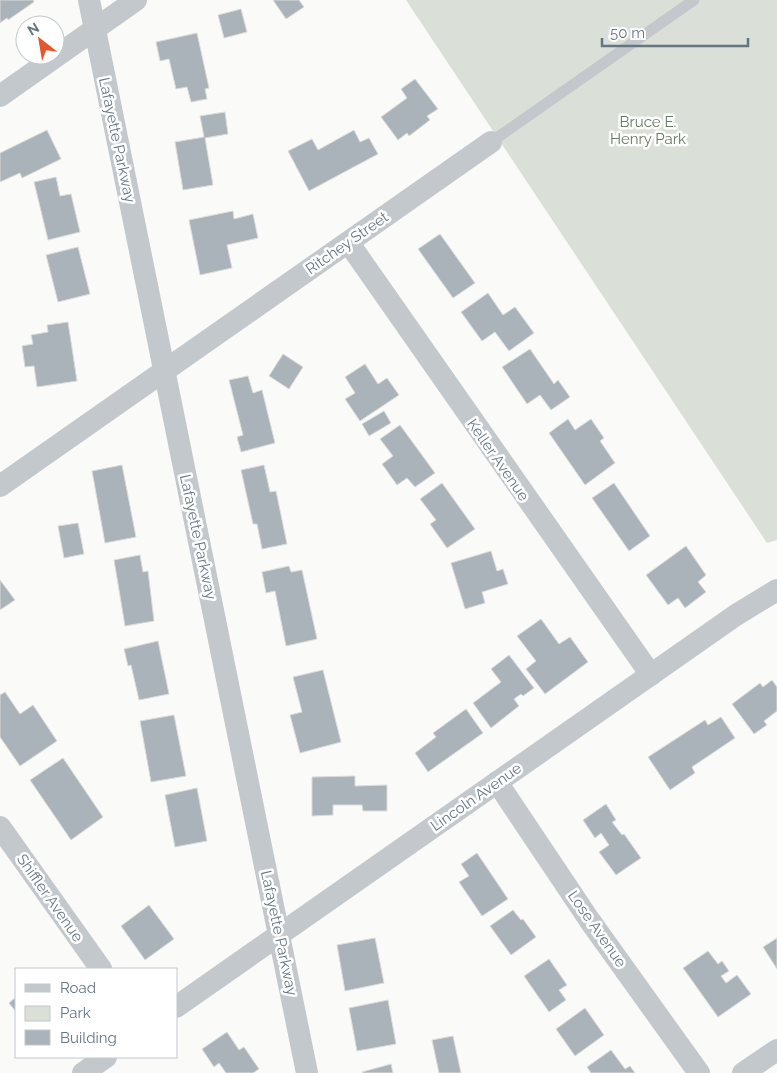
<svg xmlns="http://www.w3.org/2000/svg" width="777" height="1073" viewBox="0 0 777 1073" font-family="Raleway,sans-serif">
	<rect width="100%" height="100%" fill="#fafaf8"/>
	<path fill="#dadfd7" d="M406 0H777V540L767 543Z"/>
	<path fill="#aab3b9" stroke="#dcdcda" d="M0 0H33L34 2 8 20 7 18 0 23Z
		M273 0H299L304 7 286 19Z
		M241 9 247 32 224 38 218 15Z
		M197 33 209 88 205 89 207 99 191 102 187 87 176 89 169 59 160 61 156 42Z
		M415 79 438 109 427 116 430 120 409 136 407 133 398 140 381 117 407 98 401 89Z
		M225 112 228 134 205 138 213 185 183 190 175 142 204 137 200 116Z
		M47 130 61 159 22 178 20 173 0 182V153Z
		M354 130 360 142 369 138 378 154 309 191 288 151 312 139 318 150Z
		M56 177 60 196 71 194 80 232 48 240 34 182Z
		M233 211 234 219 253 214 258 238 227 245 232 268 200 275 189 220Z
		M440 234 475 283 453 298 418 249Z
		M78 247 90 294 58 302 46 255Z
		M488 293 503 315 515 307 534 333 509 351 495 332 482 341 461 312Z
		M68 322 77 381 37 387 34 366 25 367 22 346 33 344 31 335 48 332 47 325Z
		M530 349 554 384 558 380 570 397 551 410 540 395 527 404 502 367Z
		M283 354 303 367 289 389 269 376Z
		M365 364 378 384 387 378 399 395 360 421 345 399 355 393 345 377Z
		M248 376 253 393 262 390 275 443 241 452 237 437 243 435 229 380Z
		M384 411 391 423 369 436 362 424Z
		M568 419 575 430 591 419 604 438 600 441 615 463 585 485 549 433Z
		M400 425 435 473 415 487 407 478 397 485 382 464 393 456 380 439Z
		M122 465 136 537 105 543 92 471Z
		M264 465 270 492 276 491 287 544 262 549 257 524H253L241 470Z
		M442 483 475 529 447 548 430 524 436 520 420 499Z
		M614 483 650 536 629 551 592 498Z
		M78 523 84 554 64 558 58 526Z
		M686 546 706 575 698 582 706 592 685 608 678 598 668 605 646 575Z
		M491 551 497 571 503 569 508 584 482 592 485 603 465 609 451 563Z
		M140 555 143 572 148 571 154 621 125 626 114 560Z
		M289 566 291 572 302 570 317 639 286 646 275 591 266 593 262 572Z
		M0 580 15 600 0 610Z
		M541 619 559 644 570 637 588 662 545 694 526 669 536 661 517 636Z
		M158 641 169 694 139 700 131 665 128 666 124 649Z
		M509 655 534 688 523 696 521 694 514 699 519 706 491 728 473 703 501 682 491 669Z
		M323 670 341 742 300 753 290 715 302 712 293 677Z
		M772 680 777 687V711L764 721 767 725 754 734 732 704 760 683 763 687Z
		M5 692 20 714 33 705 57 741 20 766 0 737V695Z
		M466 709 483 733 428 772 415 753 436 737 433 733Z
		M174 715 186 776 151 782 140 721Z
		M721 717 735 738 692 767 695 773 670 790 648 757 705 720 708 725Z
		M63 758 103 817 71 840 30 780Z
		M355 776V786L387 785V811H363L362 805H333V815L312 816V777Z
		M197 788 207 841 175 847 165 795Z
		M606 804 616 820 612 822 622 835 624 834 641 858 616 875 599 852 609 845 601 833 595 838 583 820Z
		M477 853 508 899 482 916 459 882 469 876 461 864Z
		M149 905 174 939 145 960 121 926Z
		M513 910 521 920 523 919 536 937 511 955 490 926Z
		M375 938 384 983 345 991 337 945Z
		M777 938V969L763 947Z
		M708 951 718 964 722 961 729 971 721 976 726 983 737 975 751 994 718 1017 683 968Z
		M549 959 567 985 559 990 566 1000 549 1012 524 976Z
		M16 997V1012L9 1003Z
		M388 1000 396 1044 357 1051 349 1008Z
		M585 1008 604 1035 575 1056 556 1029Z
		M227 1032 239 1050 244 1047 259 1069 253 1073H226L219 1063 214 1067 202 1049Z
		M453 1036 461 1073H439L432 1040Z
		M611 1050 625 1069 630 1066 635 1073H591L587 1067Z
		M391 1064 393 1073H363L362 1072Z"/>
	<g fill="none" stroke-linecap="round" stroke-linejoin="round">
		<path stroke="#c3c8cc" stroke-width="11" d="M491 142 694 0"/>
		<path stroke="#c3c8cc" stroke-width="22" d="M89 0 307 1073
			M0 96 136 0
			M348 242 651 675
			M0 486 491 142
			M497 782 590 921 699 1073
			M0 827 101 969
			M176 1007 736 615 777 590
			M83 1073 106 1057
			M743 1073 777 1050"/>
	</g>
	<g text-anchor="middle" stroke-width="5" stroke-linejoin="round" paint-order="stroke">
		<g font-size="15" fill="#687a64" stroke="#fff">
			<text x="648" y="127">Bruce E.<tspan x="648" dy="17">Henry Park</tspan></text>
		</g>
		<g font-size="15" fill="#657683" stroke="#fff">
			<text transform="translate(117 140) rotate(78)" y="5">Lafayette Parkway</text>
			<text transform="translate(347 243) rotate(-35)" y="5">Ritchey Street</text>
			<text transform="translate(498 460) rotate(55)" y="5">Keller Avenue</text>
			<text transform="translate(198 537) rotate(78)" y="5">Lafayette Parkway</text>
			<text transform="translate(476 797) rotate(-35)" y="5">Lincoln Avenue</text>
			<text transform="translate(50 898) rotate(55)" y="5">Shiffler Avenue</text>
			<text transform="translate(597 929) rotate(55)" y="5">Lose Avenue</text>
			<text transform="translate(279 933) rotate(78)" y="5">Lafayette Parkway</text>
		</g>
	</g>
	<rect x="15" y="968" width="162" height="90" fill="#ffffff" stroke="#c1c8cd"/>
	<rect x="25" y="984" width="25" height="8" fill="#c3c8cc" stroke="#c1c8cd"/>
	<text x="60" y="993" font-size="15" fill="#657683">Road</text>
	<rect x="25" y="1006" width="25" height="15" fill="#dadfd7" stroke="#c1c8cd"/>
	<text x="60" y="1018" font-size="15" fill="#657683">Park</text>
	<rect x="25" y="1030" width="25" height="15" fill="#aab3b9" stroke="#c1c8cd"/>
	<text x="60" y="1043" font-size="15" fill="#657683">Building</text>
	<g transform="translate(40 40) rotate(329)"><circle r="24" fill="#ffffff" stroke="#c1c8cd"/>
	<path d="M0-4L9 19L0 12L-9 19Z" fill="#e4572e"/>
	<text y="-8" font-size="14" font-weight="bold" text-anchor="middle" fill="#657683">N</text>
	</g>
	<path d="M602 38v8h146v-8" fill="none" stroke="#657683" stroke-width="2.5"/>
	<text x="610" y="38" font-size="15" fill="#657683" stroke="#ffffff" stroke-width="4" paint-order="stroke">50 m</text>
</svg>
